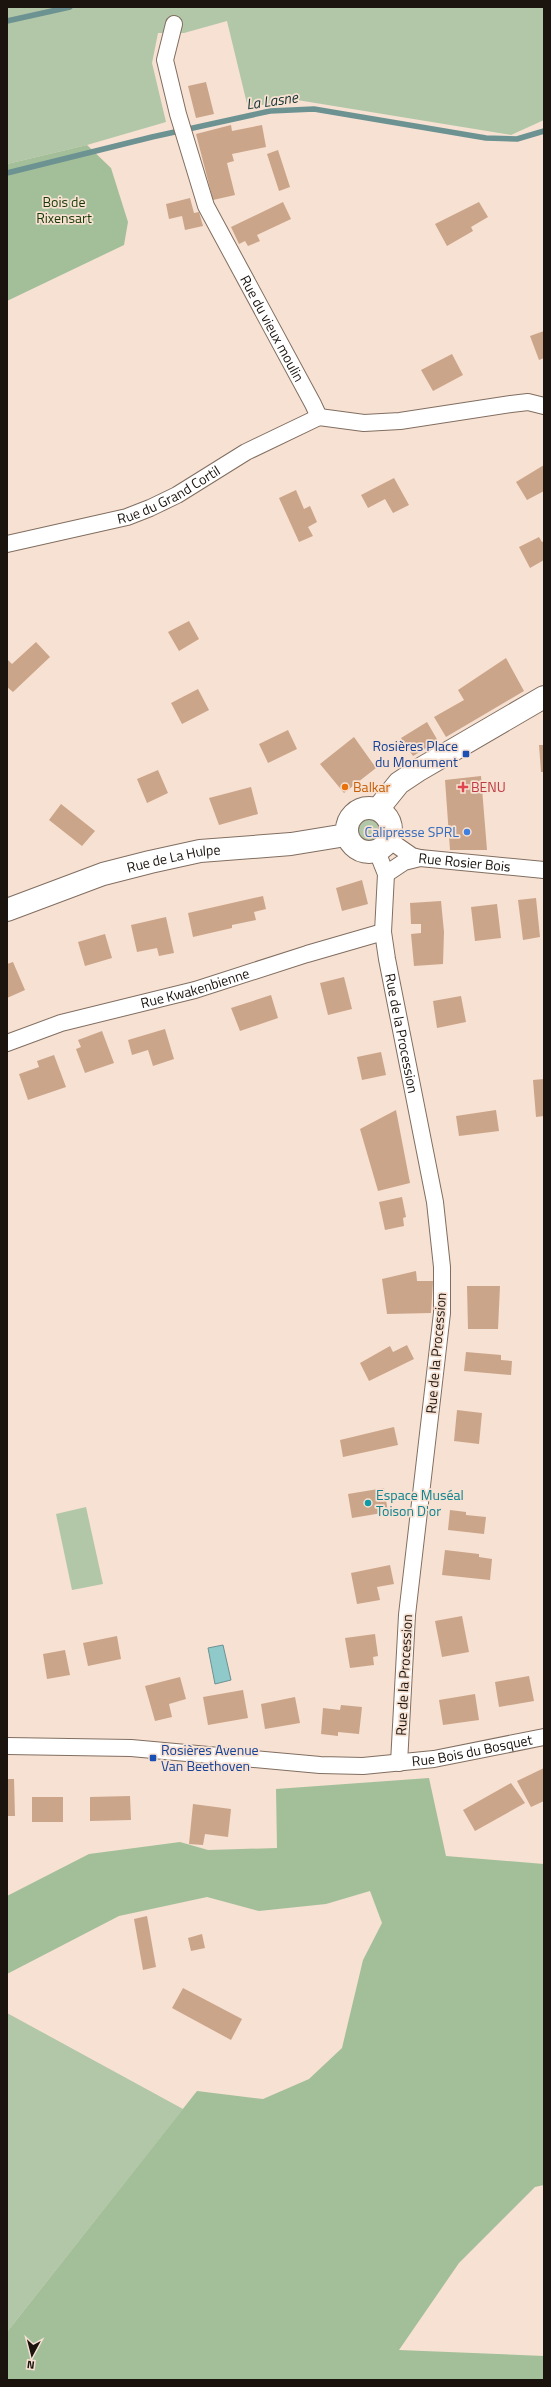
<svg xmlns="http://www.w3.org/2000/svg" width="551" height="2387" viewBox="0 0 551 2387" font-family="'Titillium Web',sans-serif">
	<rect width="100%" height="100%" fill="#f7e1d2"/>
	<path fill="#b1c7a8" d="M7 7H544V120L511 135 291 99 248 108 227 21 184 33H158L152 63 166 122 87 145 7 164Z
		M358 830a11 11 0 1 1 22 0a11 11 0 1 1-22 0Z
		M86 1507 103 1584 72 1590 56 1514Z
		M7 2013 183 2109 7 2332Z"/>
	<path fill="#a3bf99" d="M87 145 111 168 128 222 124 245 7 301V164Z
		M429 1778 446 1856 544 1864V2185L535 2187 459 2263 399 2350 544 2356V2380H7V2332L197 2091 263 2099 309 2079 342 2048 363 1960 382 1923 370 1891 326 1904 259 1911 207 1897 119 1916 7 1974V1896L89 1854 180 1842 208 1850 277 1848 276 1789Z"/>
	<path fill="#8fc9ca" stroke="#6c9292" d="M223 1645 231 1680 215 1684 208 1648Z"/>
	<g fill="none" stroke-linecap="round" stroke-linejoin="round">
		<path stroke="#6c9292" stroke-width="5.5" d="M7 21 70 7
			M7 173 152 137 270 111 314 109 486 138 517 139 544 131"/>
	</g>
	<path fill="#cba589" d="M206 82 214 114 196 118 188 86Z
		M231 125 232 131 262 125 266 147 232 154 234 161 227 163 235 195 213 200 196 134Z
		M278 150 290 187 279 191 267 154Z
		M190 198 194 213 199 212 203 226 185 230 182 216 169 219 166 204Z
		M283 202 291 219 257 235 260 241 248 246 245 241 239 244 231 227Z
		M479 202 488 217 471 227 473 231 447 246 435 224Z
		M544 331V358L539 360 530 336Z
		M452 354 463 375 433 391 421 370Z
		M544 465V491L527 500 516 482Z
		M394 478 409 505 393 513 385 499 368 508 361 495Z
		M296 490 304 509 310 506 317 522 308 527 313 536 299 542 279 498Z
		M539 537 542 542 544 541V560L530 568 519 547Z
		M189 621 199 639 179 651 168 632Z
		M36 642 50 657 13 692 7 687V659L12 664Z
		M506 658 524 691 446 737 434 717 464 700 458 690Z
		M198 689 209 710 182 724 171 703Z
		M427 722 438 741 413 756 401 738Z
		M288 730 297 749 268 763 259 744Z
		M354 737 376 768 344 793 320 764Z
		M539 745H544V772H541Z
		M158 770 168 793 147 803 137 779Z
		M481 776 487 850H450L445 780Z
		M251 787 258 814 219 825 209 798Z
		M61 804 95 831 82 846 49 820Z
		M362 880 368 904 342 911 336 888Z
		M263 896 266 909 254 912 256 920 232 925V928L193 937 188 913Z
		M536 898 540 937 523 940 518 900Z
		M441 901 444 932 443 964 414 966 411 934 421 933V924H411L410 903Z
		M497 904 501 938 475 941 471 907Z
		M166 917 174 953 159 956 157 948 137 952 131 925Z
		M105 934 112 958 85 966 78 942Z
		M13 962 25 990 7 998V964Z
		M344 977 352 1009 328 1015 320 983Z
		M271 995 278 1018 240 1031 231 1008Z
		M461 996 466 1022 437 1028 433 1001Z
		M165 1029 174 1059 153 1066 148 1050 132 1055 128 1040Z
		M102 1031 114 1063 85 1073 76 1049 81 1047 78 1040Z
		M381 1052 386 1075 362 1080 357 1057Z
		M54 1055 66 1087 28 1100 19 1074 39 1067 37 1061Z
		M544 1079V1116L536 1117 533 1080Z
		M396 1110 410 1183 378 1191 360 1129Z
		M496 1110 499 1131 459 1136 456 1116Z
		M402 1197 406 1217 403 1218 404 1226 385 1230 379 1202Z
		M416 1271 417 1281H433L431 1313 387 1314 382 1279Z
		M467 1286H500L498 1329H468Z
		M407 1345 414 1359 369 1381 360 1363 390 1346 393 1352Z
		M466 1352 501 1355V1360L512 1361 511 1375 464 1371Z
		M457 1410 482 1413 479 1444 454 1441Z
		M394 1427 398 1445 343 1457 340 1440Z
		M384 1488 388 1512 352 1518 348 1494Z
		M450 1510 466 1512V1515L486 1517 484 1534 448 1530Z
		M445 1550 479 1554V1557L492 1559 490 1580 442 1575Z
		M390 1565 394 1584 377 1587 380 1600 357 1604 351 1573Z
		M462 1616 469 1652 442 1657 435 1621Z
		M375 1634 378 1656 373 1657 374 1665 350 1668 345 1638Z
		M117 1636 121 1659 88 1666 83 1643Z
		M65 1650 70 1675 47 1679 43 1654Z
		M529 1676 534 1701 499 1707 495 1682Z
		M180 1677 186 1699 169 1704 172 1717 155 1721 145 1686Z
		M243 1690 248 1718 208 1725 203 1697Z
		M475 1694 479 1720 443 1725 439 1700Z
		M295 1697 300 1723 265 1729 261 1704Z
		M341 1705 362 1707 359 1734 338 1732V1736L321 1734 323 1708 340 1710Z
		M544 1768V1801L531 1807 517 1781Z
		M7 1779H14L15 1816H7Z
		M511 1783 525 1803 475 1831 463 1810Z
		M130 1796 131 1820 90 1821V1797Z
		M32 1797H63V1822H32Z
		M193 1804 231 1809 228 1837 205 1834 203 1845 189 1844Z
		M147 1916 156 1967 143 1970 134 1919Z
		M202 1934 205 1948 191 1951 188 1938Z
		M183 1988 242 2019 231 2040 172 2008Z"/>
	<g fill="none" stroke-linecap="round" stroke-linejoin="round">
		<g stroke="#816e60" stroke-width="18">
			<g id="street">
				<path id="s1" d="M174 24 165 60 178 114 206 206 313 404 319 417"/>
				<path d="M319 417 364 423 400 421 511 404 528 402 544 406"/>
				<path id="s2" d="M7 544 127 517 150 508 177 495 246 452 319 417"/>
				<path id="s3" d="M389 840 412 856 420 858 544 870"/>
				<path id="s4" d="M376 849 386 874 383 932 387 959 435 1202 442 1267V1313L407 1615 399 1763"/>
				<path d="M386 874 404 862 420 858"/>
				<path id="s5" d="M7 1043 61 1023 195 990 307 954 383 932"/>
				<path id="s6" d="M7 1746 131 1748 320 1765 363 1766 434 1759 544 1737"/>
			</g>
		</g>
		<g stroke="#816e60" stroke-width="24">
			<g id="secondary">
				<circle cx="369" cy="830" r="22"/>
				<path d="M378 809 399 783 417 771 544 697"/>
				<path id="s7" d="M7 910 103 874 150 862 200 851 291 844 346 835"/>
			</g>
		</g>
		<use href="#street" stroke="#fff" stroke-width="16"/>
		<use href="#secondary" stroke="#fff" stroke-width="22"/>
	</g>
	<g fill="#1a4fb4" stroke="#f7e1d2" stroke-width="1.5">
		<rect x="462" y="750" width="8" height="8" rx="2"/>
		<rect x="149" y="1754" width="8" height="8" rx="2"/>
	</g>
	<circle fill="#e8710a" stroke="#f7e1d2" stroke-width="1.5" cx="345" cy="787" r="4"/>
	<path fill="#e0444e" stroke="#f7e1d2" stroke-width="1.5" d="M461 781h4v4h4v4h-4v4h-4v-4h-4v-4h4z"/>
	<circle fill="#3f7fe0" stroke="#f7e1d2" stroke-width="1.5" cx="467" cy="832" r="4"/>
	<circle fill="#0f9aa8" stroke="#f7e1d2" stroke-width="1.5" cx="368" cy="1503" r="4"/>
	<g text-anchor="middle" stroke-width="3.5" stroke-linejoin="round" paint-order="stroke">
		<g font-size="14" fill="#173a04" stroke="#f7e1d2">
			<text x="64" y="207">Bois de<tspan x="64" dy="16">Rixensart</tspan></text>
		</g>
		<g font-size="14" fill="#1a130e" stroke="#f7e1d2">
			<text dy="5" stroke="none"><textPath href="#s1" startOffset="328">Rue du vieux moulin</textPath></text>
			<text dy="5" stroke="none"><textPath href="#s2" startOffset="170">Rue du Grand Cortil</textPath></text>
			<text dy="5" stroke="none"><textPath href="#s7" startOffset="175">Rue de La Hulpe</textPath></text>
			<text dy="5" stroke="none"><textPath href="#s3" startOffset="81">Rue Rosier Bois</textPath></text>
			<text dy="5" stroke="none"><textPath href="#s5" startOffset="196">Rue Kwakenbienne</textPath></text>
			<text dy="5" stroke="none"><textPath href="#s4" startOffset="188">Rue de la Procession</textPath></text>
			<text transform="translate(436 1353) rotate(-85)" y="5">Rue de la Procession</text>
			<text transform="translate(404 1675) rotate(-87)" y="5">Rue de la Procession</text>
			<text dy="5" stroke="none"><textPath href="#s6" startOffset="467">Rue Bois du Bosquet</textPath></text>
		</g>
		<g font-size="14" fill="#164399" stroke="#f7e1d2" text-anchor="end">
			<text x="458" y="751">Rosières Place<tspan x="458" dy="16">du Monument</tspan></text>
			<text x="161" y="1755" text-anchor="start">Rosières Avenue<tspan x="161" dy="16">Van Beethoven</tspan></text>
		</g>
		<g font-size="14" fill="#c56008" stroke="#f7e1d2" text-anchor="start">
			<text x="353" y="792">Balkar</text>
		</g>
		<g font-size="14" fill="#be3a42" stroke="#f7e1d2" text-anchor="start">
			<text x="471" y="792">BENU</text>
		</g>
		<g font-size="14" fill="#366cbe" stroke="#f7e1d2" text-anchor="end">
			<text x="459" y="837">Calipresse SPRL</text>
		</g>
		<g font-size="14" fill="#0d838f" stroke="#f7e1d2" text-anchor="start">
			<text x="376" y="1500">Espace Muséal<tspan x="376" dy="16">Toison D'or</tspan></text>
		</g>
		<g font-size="15" font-style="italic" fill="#153334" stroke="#f7e1d2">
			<text transform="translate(272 101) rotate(-8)" y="5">La Lasne</text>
		</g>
	</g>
	<rect width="551" height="2387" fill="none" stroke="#1a130e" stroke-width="16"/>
	<g transform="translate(32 2355) rotate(187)" stroke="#f7e1d2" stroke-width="3" paint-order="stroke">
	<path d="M0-3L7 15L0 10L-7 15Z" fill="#1a130e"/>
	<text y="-6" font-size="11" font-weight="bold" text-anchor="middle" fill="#1a130e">N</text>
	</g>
</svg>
